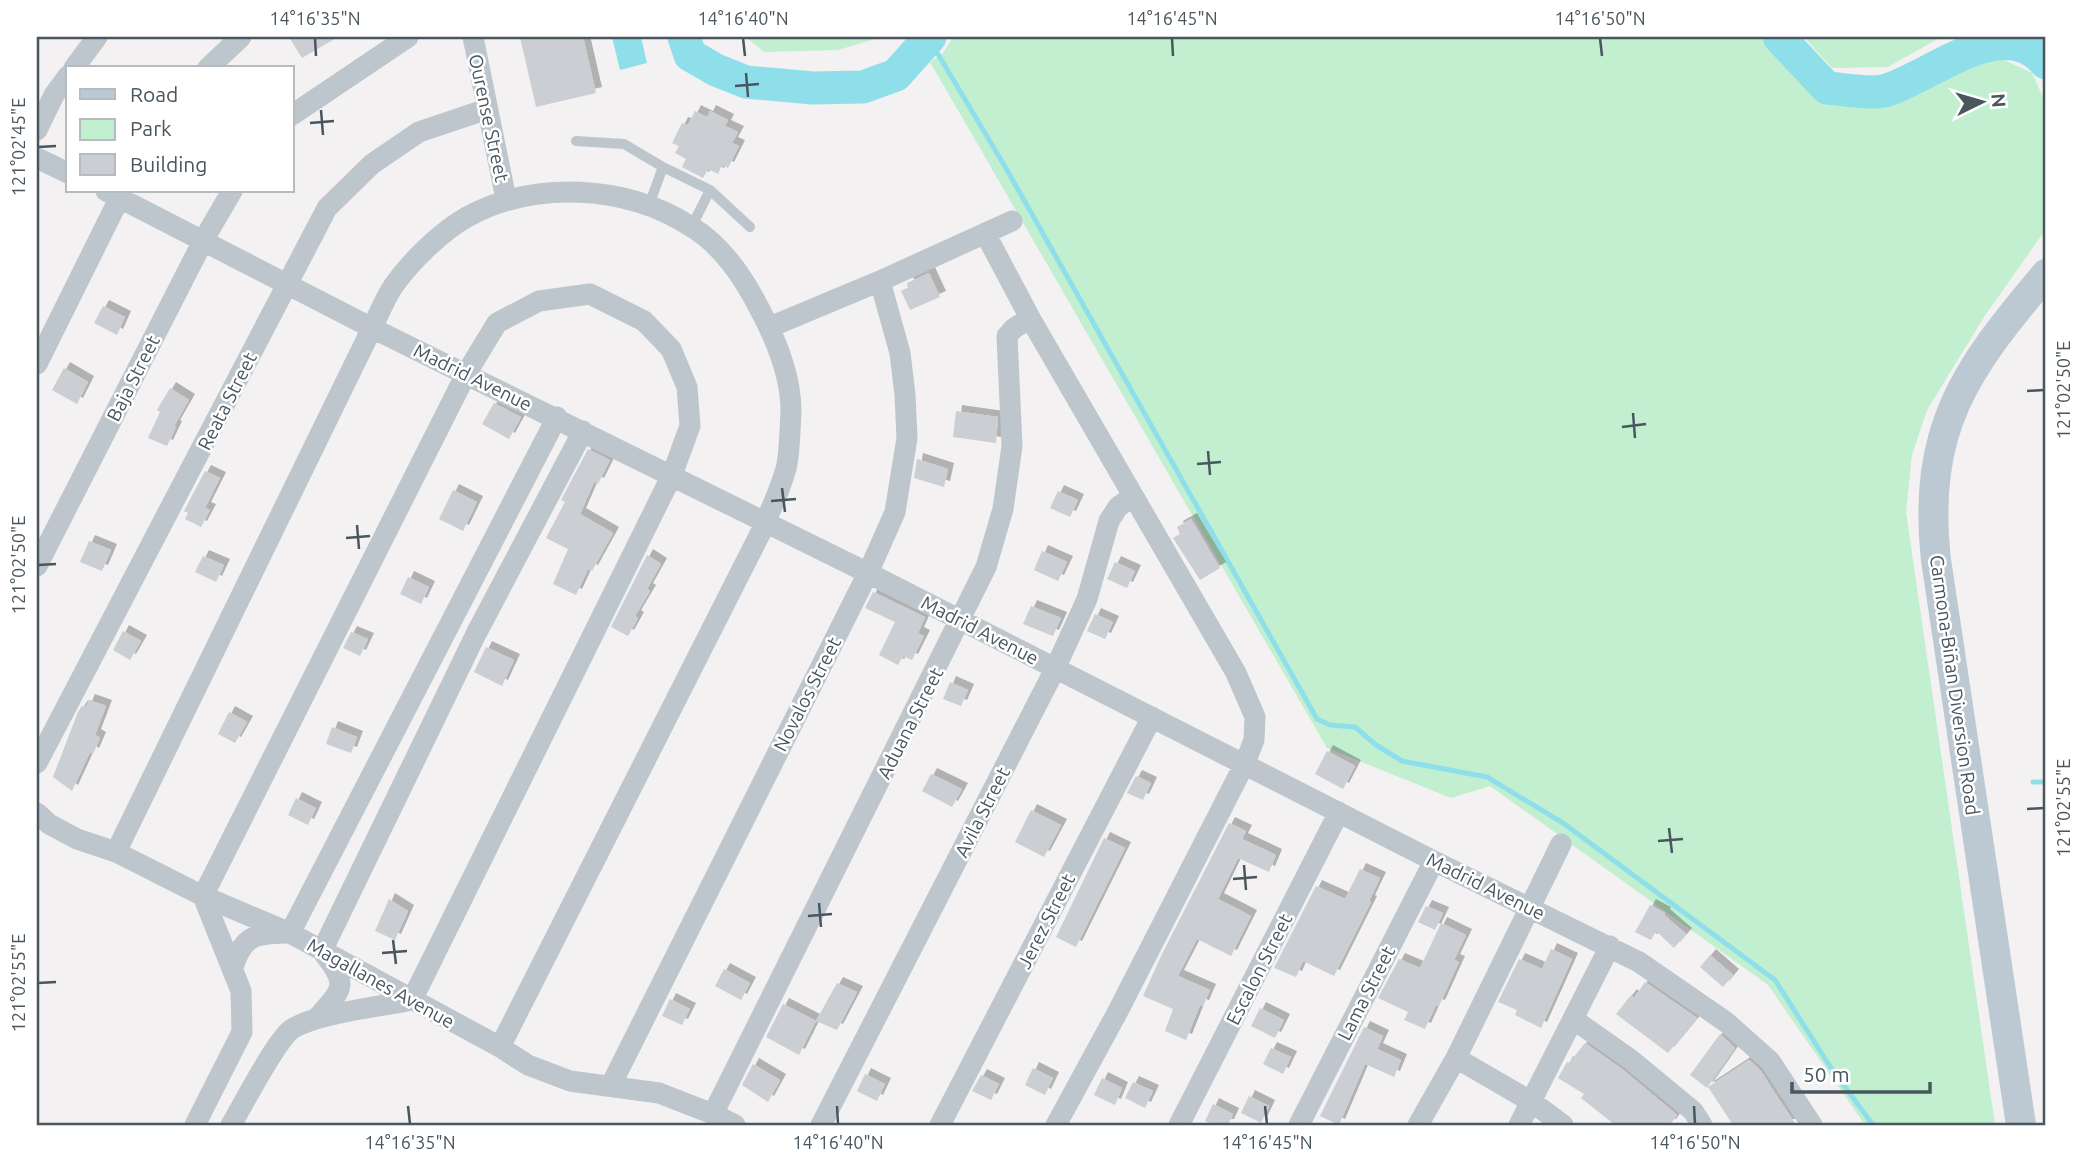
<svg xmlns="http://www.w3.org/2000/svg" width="2083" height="1162" viewBox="0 0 2083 1162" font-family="Ubuntu,sans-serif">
	<defs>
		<filter id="shadow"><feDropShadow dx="6" dy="-6" stdDeviation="0" flood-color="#0004"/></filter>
	</defs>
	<rect width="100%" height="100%" fill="#f3f1f1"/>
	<path fill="#c1efcf" d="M746 37H882L838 50 764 52Z
		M953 37H1761L1823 98 1883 105 1913 97 1962 68 2000 58 2032 73 2046 104V229L1984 317 1927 410 1912 455 1906 512 1995 1125H1865L1768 985 1490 786 1451 798 1327 748 930 62 943 53Z
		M1804 37H1941L1888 67 1832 68Z"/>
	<path fill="#8fdfeb" d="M612 37H641L647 63 620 70Z"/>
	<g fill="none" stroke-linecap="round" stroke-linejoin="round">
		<path stroke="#8fdfeb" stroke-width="5" d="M929 39 1007 170 1317 719 1330 725 1355 727 1376 745 1402 761 1487 777 1563 823 1775 980 1831 1068 1873 1125
			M2033 782H2046"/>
		<path stroke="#8fdfeb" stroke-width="33" d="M684 37 690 55 716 70 746 82 813 88 863 87 896 75 930 37
			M1779 37 1827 88C1843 89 1872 95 1887 90 1932 76 2004 12 2046 63"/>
	</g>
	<path fill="#cbced3" filter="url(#shadow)" d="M289 37H338L302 58Z
		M520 37H583L596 93 536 107Z
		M695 111 707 117 710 111 728 120 725 126 738 132 732 143 739 146 728 168 722 165 718 174 708 169 703 178 682 167 686 159 675 153 679 146 672 143 682 123 688 125Z
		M929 273 940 297 910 310 901 291 909 287 907 283Z
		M103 306 125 317 117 335 94 323Z
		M64 368 88 382 77 404 52 390Z
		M170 388 189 400 174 426 176 427 167 446 148 438 160 412 157 410Z
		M494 403 521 417 509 439 482 424Z
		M956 411 998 417 996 443 953 437Z
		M588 449 610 460 598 484 594 482 580 514 613 533 592 571 588 569 576 595 553 584 568 549 546 538 565 502 561 500Z
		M917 459 948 469 944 487 914 478Z
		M205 471 220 478 205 508 210 510 201 527 185 519 188 513 184 511Z
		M453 490 477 502 463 531 439 519Z
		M1058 491 1078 500 1070 517 1050 508Z
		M1191 519 1220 568 1200 580 1173 538 1180 534 1177 527Z
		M89 541 111 550 102 571 80 562Z
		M1042 551 1067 562 1058 581 1034 570Z
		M647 555 661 564 647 589 650 591 635 616 638 618 628 636 611 627Z
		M203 556 224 565 216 582 195 572Z
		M1115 562 1135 571 1127 588 1107 579Z
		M408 577 429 587 421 604 400 594Z
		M873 592 925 617 918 633 924 636 912 660 903 656 898 665 879 655 895 622 865 608Z
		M1031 606 1061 618 1053 636 1023 624Z
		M1095 614 1113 622 1105 639 1087 631Z
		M123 631 141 641 130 660 113 650Z
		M351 632 368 639 360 656 343 648Z
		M486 647 514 660 502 686 474 672Z
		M950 682 968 690 961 706 943 699Z
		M89 700 106 706 95 735 100 738 93 754 90 752 72 791 53 777 78 712 82 706 86 707Z
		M229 712 247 722 235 743 218 734Z
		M332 727 357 737 351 753 326 744Z
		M1327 751 1355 766 1343 789 1315 774Z
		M931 774 962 789 952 807 922 791Z
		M1136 776 1151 783 1143 800 1127 793Z
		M296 798 316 808 308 825 288 815Z
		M1031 810 1061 825 1044 857 1015 842Z
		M1229 823 1246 831 1242 839 1276 855 1269 872 1238 858 1218 899 1251 916 1231 956 1197 939 1178 976 1210 990 1203 1006 1200 1005 1186 1040 1165 1031 1173 1009 1143 996 1162 954Z
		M1104 838 1125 848 1076 947 1056 937Z
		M1360 869 1380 878 1369 901 1371 902 1334 976 1303 961 1296 977 1274 968 1316 886 1345 899Z
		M389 899 408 911 395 940 375 931Z
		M1650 905 1665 913 1664 915 1686 934 1674 948 1656 931 1651 940 1635 932Z
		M1426 906 1443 913 1435 930 1418 922Z
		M1441 923 1466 935 1454 960 1459 962 1439 1006 1436 1005 1425 1029 1404 1020 1408 1012 1378 998 1399 959 1420 968Z
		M1551 949 1572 959 1541 1028 1515 1015 1517 1010 1498 1002 1519 959 1542 969Z
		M1710 955 1733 975 1723 987 1700 967Z
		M724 969 750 983 741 1000 715 986Z
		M1645 982 1697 1018 1668 1053 1616 1014 1631 995 1634 998Z
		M837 983 857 992 837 1030 816 1021Z
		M670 999 690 1009 682 1025 662 1016Z
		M783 1004 816 1021 799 1055 766 1037Z
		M1260 1008 1284 1020 1275 1038 1251 1026Z
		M1364 1027 1383 1036 1377 1049 1401 1060 1394 1077 1365 1064 1339 1125 1320 1116Z
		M1720 1034 1735 1048 1707 1088 1690 1075Z
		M1585 1043 1622 1069 1677 1115 1670 1125H1615L1581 1098 1584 1094 1558 1078 1567 1062 1569 1063Z
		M1271 1048 1291 1057 1283 1074 1263 1064Z
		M1749 1060 1760 1070 1796 1125H1733L1708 1087Z
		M753 1064 780 1080 768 1102 742 1085Z
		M1033 1068 1053 1078 1045 1095 1025 1085Z
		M865 1074 885 1084 877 1101 857 1091Z
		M981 1075 999 1084 991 1100 972 1091Z
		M1102 1078 1122 1088 1115 1105 1094 1095Z
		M1133 1082 1153 1091 1145 1108 1125 1098Z
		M1249 1096 1269 1106 1261 1123 1241 1113Z
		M1213 1104 1233 1114 1228 1125H1213L1205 1121Z"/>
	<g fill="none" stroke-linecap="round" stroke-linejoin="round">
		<path stroke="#bdc6cd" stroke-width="10" d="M576 141 624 144 663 167
			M710 190 750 227
			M649 205 663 167 710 190 692 226"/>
		<path stroke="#bdc6cd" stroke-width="21" d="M473 37 506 199
			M74 68 97 37
			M208 68 241 37
			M292 115 408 37
			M37 130 54 95 68 76
			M37 158 68 173
			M106 191 372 328 868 573 1434 861 1639 962 1726 1022 1770 1061 1812 1125
			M985 233 1030 318 1236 673 1255 717 1254 740 1245 763 1117 1013 1056 1125
			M770 327 880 281 1012 221
			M37 364 123 191
			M37 566 204 239 232 191
			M37 763 327 208 372 164 419 132 487 109
			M37 813 49 824 77 839 116 852 203 896 290 933 500 1047 528 1065 570 1081 659 1093 713 1114 735 1125
			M116 852 372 328C379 314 385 298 394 285 411 261 442 231 467 217 535 180 626 185 690 226 721 244 742 275 758 306 775 337 791 374 791 411 790 428 790 447 787 464 783 484 772 505 765 524L500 1047
			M233 967C244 933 257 934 290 933L557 417
			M317 1018C344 988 349 985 322 951L476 634 583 431
			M1573 1019 1630 1059 1693 1111 1702 1125
			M1456 1058 1532 1102 1563 1125
			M611 1085 868 573 895 512 907 438 905 395 900 353 880 281
			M713 1114 986 567 1003 509 1012 446 1007 336 1013 329 1030 318
			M195 1125 242 1032 241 991 203 896 466 374 497 323 539 301 590 294 644 321 671 349 687 387 690 426 672 475 412 1000C380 1007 317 1013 292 1029 276 1040 243 1105 231 1125
			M821 1125 1055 669 1087 599 1109 521 1118 507 1133 496
			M940 1125 1152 717
			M1179 1125 1339 812
			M1299 1125 1434 861
			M1418 1125 1456 1058 1561 844
			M1519 1125 1610 946"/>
		<path stroke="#bdc9d2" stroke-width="30" d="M2021 1125 1936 560C1922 428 1965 370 2046 274"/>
	</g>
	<path fill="none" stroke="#49565e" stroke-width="2.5" d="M315 38 316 56M743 38 745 56M1172 38 1173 56M1600 38 1602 56M746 73 748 97M735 86 759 84M321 110 323 135M310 123 334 121M38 147 56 146M2027 391 2044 390M1633 413 1635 438M1622 427 1646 424M1208 451 1210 475M1197 464 1221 462M782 488 785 512M771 501 796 499M357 525 359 549M346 538 370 536M38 565 56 564M2027 809 2044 808M1669 828 1672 853M1658 841 1683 839M1244 865 1246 890M1233 879 1257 877M819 903 821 927M808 916 832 914M393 940 396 964M382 953 407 951M38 983 56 982M408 1106 410 1124M837 1106 838 1124M1265 1106 1267 1124M1694 1106 1695 1124"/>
	<g text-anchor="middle" stroke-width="5" stroke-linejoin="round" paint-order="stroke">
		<g font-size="19" fill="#49565e" stroke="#fff">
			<text transform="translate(489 118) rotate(78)" y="7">Ourense Street</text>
			<text transform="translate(473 377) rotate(26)" y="7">Madrid Avenue</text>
			<text transform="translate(133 378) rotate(-63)" y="7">Baja Street</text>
			<text transform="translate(227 401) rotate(-63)" y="7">Reata Street</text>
			<text transform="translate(980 630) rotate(27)" y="7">Madrid Avenue</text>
			<text transform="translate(1955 685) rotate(82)" y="7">Carmona-Biñan Diversion Road</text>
			<text transform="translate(807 694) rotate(-63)" y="7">Novalos Street</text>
			<text transform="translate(910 723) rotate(-63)" y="7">Aduana Street</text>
			<text transform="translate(982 812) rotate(-63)" y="7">Avila Street</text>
			<text transform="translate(1486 886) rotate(26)" y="7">Madrid Avenue</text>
			<text transform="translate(1046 921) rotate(-63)" y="7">Jerez Street</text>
			<text transform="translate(1259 969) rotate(-63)" y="7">Escalon Street</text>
			<text transform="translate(381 983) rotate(29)" y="7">Magallanes Avenue</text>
			<text transform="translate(1366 993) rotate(-63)" y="7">Lama Street</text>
		</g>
	</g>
	<rect width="2083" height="1162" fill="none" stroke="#ffffff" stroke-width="77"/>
	<rect x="66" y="66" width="228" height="126" fill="#ffffff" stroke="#b6bbbf" stroke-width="2"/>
	<rect x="80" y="89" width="35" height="10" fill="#bdc9d2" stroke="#b6bbbf" stroke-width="2"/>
	<text x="130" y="102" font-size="21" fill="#49565e">Road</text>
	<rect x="80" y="119" width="35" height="21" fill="#c1efcf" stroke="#b6bbbf" stroke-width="2"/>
	<text x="130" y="136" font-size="21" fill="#49565e">Park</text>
	<rect x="80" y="154" width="35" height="21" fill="#cbced3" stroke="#b6bbbf" stroke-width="2"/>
	<text x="130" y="172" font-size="21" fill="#49565e">Building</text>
	<g transform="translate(1982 102) rotate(85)" stroke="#ffffff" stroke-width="5" paint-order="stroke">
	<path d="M0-5L12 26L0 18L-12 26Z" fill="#49565e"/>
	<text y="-10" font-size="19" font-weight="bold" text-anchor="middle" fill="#49565e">N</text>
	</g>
	<path d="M1792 1082v10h138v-10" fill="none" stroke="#49565e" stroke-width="3.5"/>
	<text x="1803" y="1082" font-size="21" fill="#49565e" stroke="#ffffff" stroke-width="5" paint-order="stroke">50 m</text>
	<rect x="38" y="38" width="2006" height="1086" fill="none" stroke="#49565e" stroke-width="2.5"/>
	<g font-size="18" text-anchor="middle" fill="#49565e">
		<text x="315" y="25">14°16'35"N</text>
		<text x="743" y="25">14°16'40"N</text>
		<text x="1172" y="25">14°16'45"N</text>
		<text x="1600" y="25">14°16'50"N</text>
		<text transform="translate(19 147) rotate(-90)" y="6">121°02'45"E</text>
		<text transform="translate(2064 390) rotate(-90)" y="6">121°02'50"E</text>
		<text transform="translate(19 565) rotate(-90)" y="6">121°02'50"E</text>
		<text transform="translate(2064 808) rotate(-90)" y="6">121°02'55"E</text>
		<text transform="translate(19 983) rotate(-90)" y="6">121°02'55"E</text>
		<text x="410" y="1149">14°16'35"N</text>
		<text x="838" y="1149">14°16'40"N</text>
		<text x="1267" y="1149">14°16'45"N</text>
		<text x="1695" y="1149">14°16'50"N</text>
	</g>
</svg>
